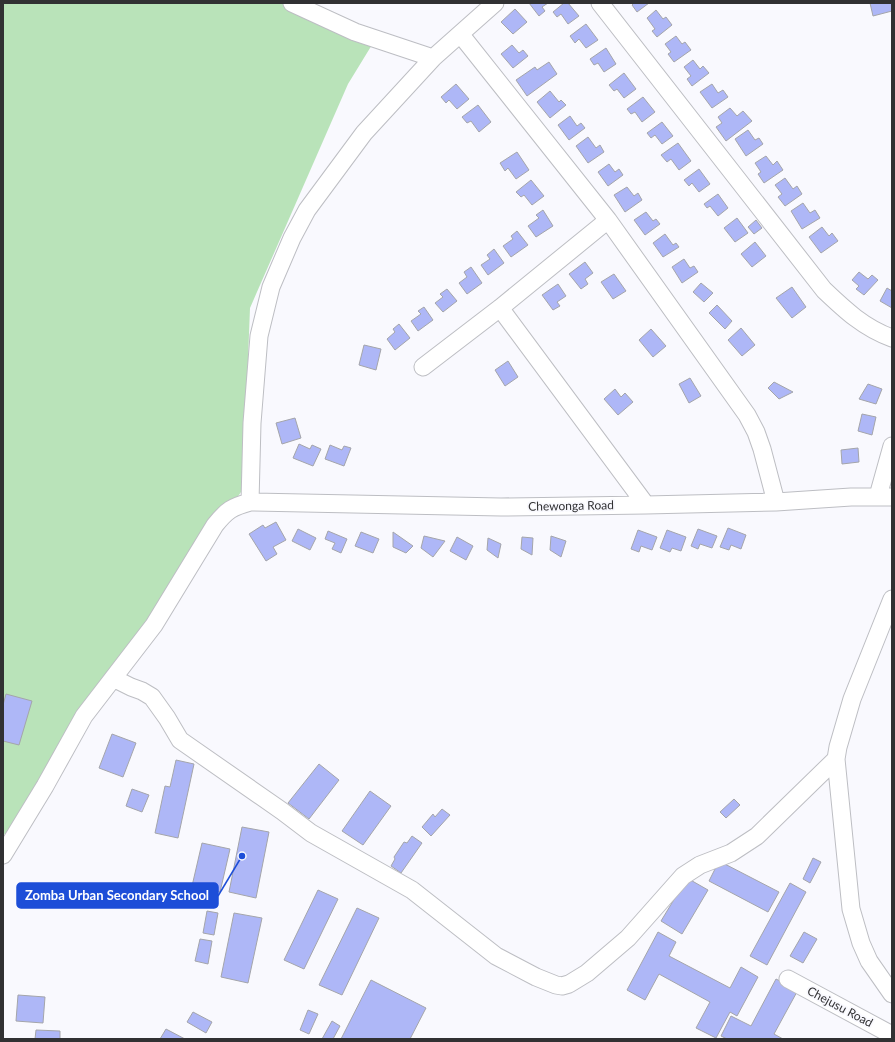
<svg xmlns="http://www.w3.org/2000/svg" width="895" height="1042" viewBox="0 0 895 1042" font-family="Lato,sans-serif">
	<rect width="100%" height="100%" fill="#f9f9fe"/>
	<path fill="#b9e3b9" d="M3 3H298L378 35 348 84 250 308 243 489 8 839 3 832Z"/>
	<path fill="#aeb7f7" stroke="#a4a5aa" d="M529 3H548L542 7 545 11 539 16Z
		M564 3H568L579 16 568 24 561 14 557 17 553 12Z
		M634 3H649L637 12 632 5Z
		M870 3H892V11L873 16Z
		M515 9 527 22 513 34 501 22Z
		M656 10 663 19 666 17 672 25 657 37 652 31 655 29 647 18Z
		M586 24 598 40 586 48 579 39 575 43 570 36Z
		M676 36 682 44 685 42 691 50 674 62 668 54 671 52 665 44Z
		M512 45 519 53 523 50 528 56 513 68 501 54Z
		M606 48 616 64 604 72 598 63 594 65 590 59Z
		M693 60 700 69 703 66 709 73 692 86 687 79 691 76 684 67Z
		M549 62 557 74 527 96 516 80 535 67 537 70Z
		M624 73 636 89 624 98 617 89 614 91 609 85Z
		M456 84 469 99 457 109 449 100 446 103 441 97Z
		M712 84 718 93 723 90 728 97 712 108 700 92Z
		M550 91 559 102 561 100 566 105 550 118 537 102Z
		M643 97 655 112 642 122 635 112 631 114 627 109Z
		M478 105 491 122 479 132 471 121 467 123 462 117Z
		M730 108 737 116 743 111 752 121 726 141 716 127 722 123 718 117Z
		M570 116 577 126 581 123 585 128 569 140 558 125Z
		M662 122 673 136 662 144 655 135 651 138 647 133Z
		M748 130 755 140 759 138 763 144 746 156 735 139Z
		M588 137 596 148 600 145 604 152 588 163 576 146Z
		M678 143 691 161 679 170 671 159 667 162 661 155Z
		M517 152 529 170 516 179 508 168 505 171 500 163Z
		M766 156 773 165 777 161 783 170 764 183 758 174 761 172 755 163Z
		M609 164 615 172 619 169 623 175 608 186 598 172Z
		M699 169 710 184 699 192 692 183 689 186 684 180Z
		M785 178 793 189 797 186 802 194 785 206 778 197 782 194 775 185Z
		M531 180 544 196 532 205 524 195 521 197 516 192Z
		M627 187 634 196 638 193 642 200 625 212 614 195Z
		M718 194 728 208 718 216 710 206 707 208 704 204Z
		M803 203 810 213 815 210 820 218 802 229 791 211Z
		M543 210 553 226 536 237 528 226 539 218 536 215Z
		M646 212 653 221 656 219 660 224 645 235 634 220Z
		M737 218 748 233 735 242 724 228Z
		M756 220 762 228 754 234 748 227Z
		M822 227 829 236 832 233 838 241 821 253 809 237Z
		M517 231 528 245 511 257 503 246 513 239 511 236Z
		M665 234 673 245 676 243 679 247 663 257 653 243Z
		M755 242 766 256 752 267 741 254Z
		M494 249 504 263 488 275 481 265 490 259 487 255Z
		M684 259 690 268 694 266 698 272 682 283 672 267Z
		M585 262 593 273 585 279 588 284 581 289 569 274Z
		M471 267 482 283 467 294 459 283 467 277 464 272Z
		M859 272 868 279 872 275 878 280 864 295 856 289 859 286 852 280Z
		M614 274 626 291 613 299 601 282Z
		M701 283 713 293 704 302 693 292Z
		M558 284 566 296 557 302 560 306 553 310 542 295Z
		M792 287 806 307 792 318 776 298Z
		M887 288 892 291V308L880 301Z
		M447 289 457 301 443 312 435 303 443 297 440 294Z
		M717 305 732 321 725 329 709 313Z
		M424 307 433 320 418 331 411 321 421 314 418 311Z
		M399 324 410 338 395 350 387 339 395 332 393 329Z
		M741 328 755 345 742 356 728 340Z
		M651 329 666 346 653 357 639 340Z
		M364 345 381 349 376 370 359 365Z
		M508 361 518 377 505 386 495 370Z
		M690 378 701 396 689 403 679 384Z
		M774 382 793 392 779 399 768 388Z
		M868 384 882 389 876 404 859 399Z
		M615 389 621 397 625 393 633 402 618 415 604 399Z
		M862 414 876 417 872 435 858 431Z
		M295 418 301 438 282 444 276 423Z
		M299 444 310 449 312 445 321 449 313 466 293 458Z
		M330 445 342 450 344 446 351 448 344 466 325 459Z
		M858 448 859 462 842 464 841 450Z
		M276 522 286 540 273 547 277 554 266 561 249 534 263 525 265 528Z
		M728 528 746 535 741 549 731 545 729 550 720 547Z
		M298 529 316 538 310 550 292 541Z
		M698 529 717 536 712 548 700 544 698 549 691 546Z
		M638 530 657 537 652 550 641 546 639 552 631 549Z
		M667 530 686 537 681 551 672 548 670 552 660 548Z
		M328 531 347 539 341 553 332 549 335 543 325 539Z
		M361 532 379 539 373 553 355 546Z
		M393 532 413 546 406 553 393 547Z
		M424 536 445 541 433 557 421 548Z
		M551 536 566 541 561 557 550 550Z
		M457 537 473 546 466 560 450 551Z
		M522 537 533 538 532 555 521 549Z
		M488 538 501 544 498 558 487 550Z
		M6 694 32 701 19 745 3 741V705Z
		M112 734 136 743 123 777 99 768Z
		M176 760 194 764 178 838 155 833 165 786 170 787Z
		M319 764 339 780 309 819 288 803Z
		M132 789 149 795 142 812 126 806Z
		M370 791 391 806 363 845 342 831Z
		M734 799 740 805 726 818 720 812Z
		M442 809 450 815 431 836 422 827 433 814 435 817Z
		M242 827 269 832 256 898 229 892Z
		M412 836 422 843 401 873 391 866 395 859 394 857 404 842 407 843Z
		M202 843 230 849 220 892 192 886Z
		M813 858 821 862 810 883 803 879Z
		M719 861 779 892 768 912 709 881Z
		M687 878 708 890 682 934 661 921Z
		M790 883 806 892 767 965 750 956Z
		M318 890 338 899 304 969 284 960Z
		M357 908 379 918 342 995 319 985Z
		M207 911 218 913 214 935 203 933Z
		M234 913 262 918 248 983 221 977Z
		M658 932 676 942 669 956 730 988 741 967 758 977 737 1016 730 1012 716 1038 696 1028 710 1002 659 974 645 1000 627 990Z
		M804 932 817 939 803 963 790 956Z
		M200 939 212 941 208 964 195 961Z
		M776 979 798 990 774 1034 783 1039H727L721 1036 731 1016 751 1026Z
		M371 980 426 1008 410 1039H341Z
		M18 995 45 997 43 1023 16 1021Z
		M308 1010 318 1014 309 1034 300 1030Z
		M193 1012 212 1022 206 1033 187 1022Z
		M332 1021 340 1026 333 1039H322Z
		M166 1029 185 1039H160Z
		M36 1030 60 1031V1039H35Z"/>
	<g fill="none" stroke-linecap="round" stroke-linejoin="round">
		<g stroke="#bdbec3" stroke-width="19">
			<path id="minor" d="M292 3 355 32 433 58
				M600 3 824 290C845 310 864 328 892 338
				M461 35 608 220 747 415 756 432 762 449 776 502
				M500 308 646 505
				M423 367 500 308 608 220
				M878 496 892 446
				M250 502 252 423 259 336 271 287 292 238 307 210 364 133 433 58 495 3
				M892 599 852 699 838 747 836 759 851 909 861 943 869 961 892 994
				M113 678 131 687 142 691 152 697 167 718 180 740 282 811 311 833 412 890 496 956 536 977 556 985 562 986 569 984 587 973 628 938 683 876 700 865 731 853 757 836 836 759
				M3 855 45 786 84 716 154 625 215 525C227 510 232 507 250 502L501 507 646 505 776 502 851 497H892
				M788 979 892 1035"/>
		</g>
		<use href="#minor" stroke="#fff" stroke-width="17"/>
	</g>
	<g text-anchor="middle" stroke-width="3.5" stroke-linejoin="round" paint-order="stroke">
		<g font-size="12" fill="#313133" stroke="#f9f9fe">
			<text transform="translate(571 506) rotate(-1)" y="4">Chewonga Road</text>
			<text transform="translate(840 1007) rotate(28)" y="4">Chejusu Road</text>
		</g>
	</g>
	<path fill="none" stroke="#1d4ed8" stroke-width="1.5" d="M242 856L218 896"/>
	<circle fill="#1d4ed8" stroke="#f9f9fe" stroke-width="1.5" cx="242" cy="856" r="4"/>
	<rect fill="#1d4ed8" stroke="#1d4ed8" stroke-width="1.5" x="17" y="883" width="201" height="25" rx="4"/>
	<g font-size="13" text-anchor="middle" font-weight="bold" fill="#fff">
		<text x="117" y="900">Zomba Urban Secondary School</text>
	</g>
	<rect width="895" height="1042" fill="none" stroke="#313133" stroke-width="8"/>
</svg>
